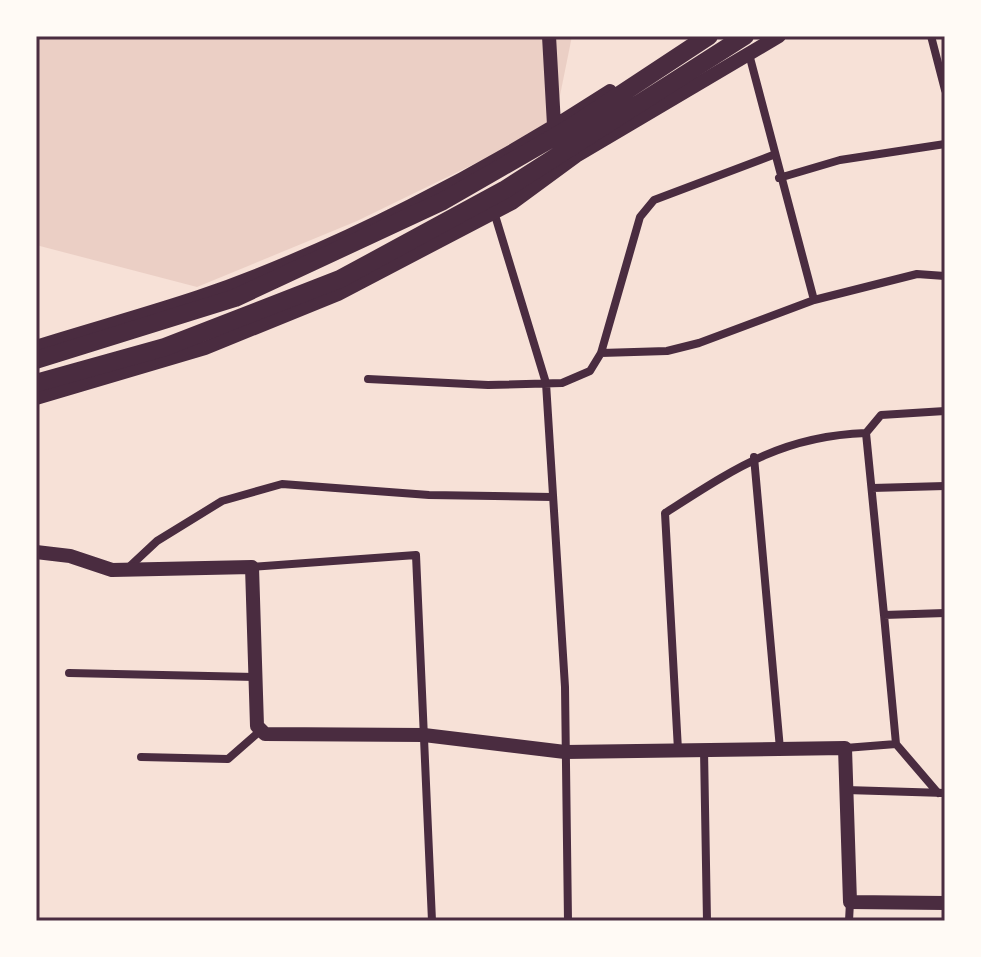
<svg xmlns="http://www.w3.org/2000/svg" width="981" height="957" viewBox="0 0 981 957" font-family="Signika,sans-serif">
	<rect width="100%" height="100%" fill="#f7e1d7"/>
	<path fill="#ebcfc5" d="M36 36H572L554 125 357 221 197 287 36 245Z"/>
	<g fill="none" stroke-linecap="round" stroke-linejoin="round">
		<path stroke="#4a2c40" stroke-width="8" d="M931 36 945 90
			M749 54 814 300 917 274 945 276
			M779 178 840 160 945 144
			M494 212 546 383 565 687 568 921
			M601 353 667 351 699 343 814 300
			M368 379 488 385 562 383 590 371 601 353 640 217 654 200 773 155
			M754 457 780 749
			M872 488 945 486
			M252 567 416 555 432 921
			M127 569 157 541 222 501 282 484 429 495 552 497
			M884 615 866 433 881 415 945 411
			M69 673 255 677
			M896 744 938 793
			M845 748 896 744 884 615 945 613
			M678 750 665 513C734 469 781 436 866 433
			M704 750 707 921
			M141 757 228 759 260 731
			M846 790 945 793
			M849 921 850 902"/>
		<path stroke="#4a2c40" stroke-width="14" d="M549 36 554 125 558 130
			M36 347C90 330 145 315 199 297 338 249 487 171 610 91
			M36 398 205 348 338 294 512 203 576 156 779 36
			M36 552 70 556 112 570 252 567 257 726 265 734 424 735 565 752 845 748 850 902 945 903"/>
		<path stroke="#4a2c40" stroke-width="18" d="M36 360 235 298 443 201 568 129 709 36
			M36 383 165 347 340 279 504 190 745 36"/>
	</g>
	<rect width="981" height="957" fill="none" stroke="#fffaf5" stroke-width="76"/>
	<rect x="38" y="38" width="905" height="881" fill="none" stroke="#4a2c40" stroke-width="3"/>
</svg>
